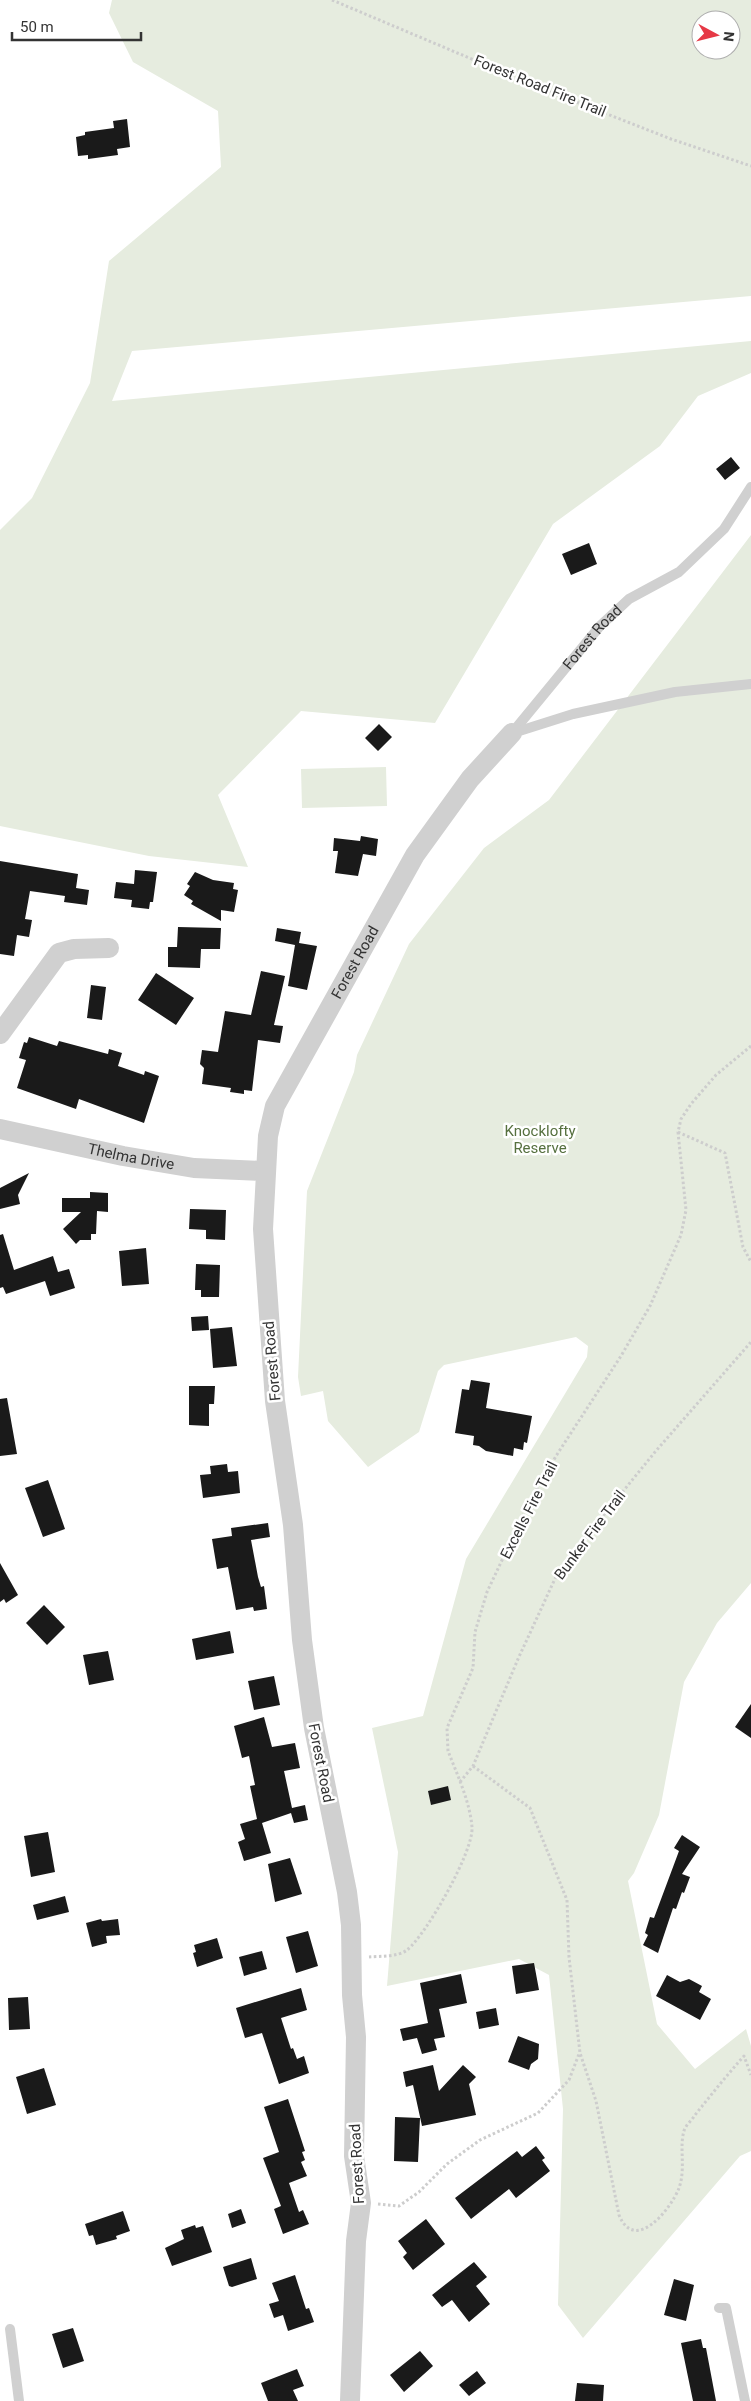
<svg xmlns="http://www.w3.org/2000/svg" width="751" height="2401" viewBox="0 0 751 2401" font-family="Roboto,sans-serif">
	<rect width="100%" height="100%" fill="#fff"/>
	<path fill="#e6ecdf" fill-rule="evenodd" d="M112 0H751V296L132 351 112 401 751 341V373L698 396 660 446 553 524 435 723 301 711 218 795 248 867 149 856 0 826V530L32 498 90 383 109 261 221 167 218 111 133 62 109 13ZM701 20H731V50H701Z
		M751 535V1583L717 1623 684 1682 659 1815 634 1873 628 1881 657 2024 695 2069 746 2029 751 2046V2151L740 2156 583 2338 558 2305 563 2109 549 1975 519 1959 387 1986 398 1852 372 1728 423 1716 466 1559 587 1357 588 1346 576 1337 444 1365 438 1371 419 1432 368 1467 328 1421 323 1391 301 1396 298 1377 307 1191 354 1072 357 1055 409 944 484 848 549 800Z
		M386 767 387 806 302 808 301 769Z"/>
	<path fill="#1a1a1a" d="M127 119 130 147 117 149 118 155 88 159V155L78 156 76 137 85 135V132L114 128 113 121Z
		M731 457 740 468 725 480 716 469Z
		M589 543 597 564 571 575 562 554Z
		M379 724 392 737 378 751 365 738Z
		M361 836 378 839 376 856 363 854 358 876 335 873 338 851H333L334 838 360 841Z
		M0 861 78 874 76 888 89 890 87 905 64 902 65 896 30 891 25 919 32 920 29 937 17 935 14 956 0 954Z
		M135 870 157 872 153 902H150L149 909 131 907 132 900 114 898 116 882 134 884Z
		M195 872 213 880 234 883 233 889 238 890 234 912 221 910V921L191 904 193 901 184 895 190 886 187 884Z
		M178 927 221 928 220 949H201L200 968 168 967V947H177Z
		M277 928 301 932 299 943 317 946 307 990 288 986 295 945 275 941Z
		M261 971 285 976 274 1025 283 1026 280 1043 258 1040 252 1091 244 1090V1094L230 1092 231 1088 202 1084 204 1068 200 1064 202 1050 218 1052 225 1011 251 1015Z
		M156 973 194 998 176 1025 138 1000Z
		M91 985 106 987 102 1020 87 1018Z
		M29 1037 57 1046 59 1041 108 1054 109 1049 122 1053 118 1066 144 1075 145 1071 159 1076 144 1123 79 1099 76 1109 17 1088 26 1060 19 1058 24 1042 27 1043Z
		M29 1173 18 1195 20 1204 0 1209V1188Z
		M90 1192 108 1193V1212L97 1211 96 1234H91V1240H80L76 1244 63 1229 81 1212H62V1198H90Z
		M190 1209 226 1210 225 1240 206 1239V1230L189 1229Z
		M3 1234 14 1270 53 1256 58 1272 69 1269 75 1288 50 1296 45 1281 6 1294 3 1287 0 1288V1235Z
		M146 1248 149 1284 122 1286 119 1251Z
		M196 1264 220 1265 219 1297H201V1290H195Z
		M208 1316 209 1330 192 1331 191 1317Z
		M232 1327 237 1366 213 1368 210 1329Z
		M471 1380 490 1383 486 1408 532 1416 527 1443 524 1442 523 1450 514 1448 513 1456 486 1451 479 1446 473 1445 474 1436 455 1433 462 1389 469 1390Z
		M189 1386H215L214 1404H209V1426L189 1425Z
		M7 1398 17 1454 0 1456V1399Z
		M227 1464 228 1472 238 1471 240 1493 203 1498 200 1475 211 1474 210 1466Z
		M48 1480 65 1529 43 1537 25 1488Z
		M268 1523 270 1537 251 1540 258 1577 261 1587 264 1586 267 1609 254 1611 253 1607 236 1610 228 1567 217 1569 212 1539 232 1536 231 1528Z
		M0 1563 18 1595 6 1603 4 1599 0 1602Z
		M44 1605 65 1627 47 1645 26 1623Z
		M230 1631 234 1653 196 1660 192 1639Z
		M108 1651 114 1680 89 1685 83 1655Z
		M274 1676 280 1705 254 1710 248 1681Z
		M751 1704V1738L735 1727Z
		M264 1717 272 1747 295 1743 300 1768 284 1771 292 1808 305 1805 308 1820 294 1823 291 1813 262 1823 271 1853 244 1861 238 1842 245 1839 240 1824 257 1819 250 1786 255 1785 249 1756 242 1758 234 1726Z
		M448 1786 451 1800 431 1805 428 1791Z
		M48 1832 55 1872 31 1877 24 1836Z
		M682 1835 700 1847 682 1874 690 1877 684 1893 682 1892 676 1909 673 1908 658 1953 643 1945 648 1935 645 1933 650 1917 654 1918 679 1851 674 1848Z
		M290 1858 302 1894 275 1902 268 1864Z
		M65 1896 69 1912 37 1920 33 1905Z
		M101 1919 102 1921 118 1919 120 1935 106 1936 107 1943 92 1947 86 1923Z
		M308 1931 318 1966 296 1973 286 1937Z
		M217 1938 223 1958 197 1967 193 1953 196 1952 194 1945Z
		M262 1951 267 1969 244 1976 239 1957Z
		M534 1963 539 1990 516 1994 512 1966Z
		M461 1974 467 2003 439 2009 445 2037 434 2039 437 2050 422 2054 417 2038 403 2041 400 2029 428 2023 420 1983Z
		M667 1975 680 1982 689 1979 702 1986 699 1992 711 1999 700 2020 656 1996Z
		M301 1988 307 2010 281 2018 291 2049 293 2048 297 2059 304 2056 309 2073 279 2084 262 2033 245 2038 236 2008Z
		M28 1997 30 2029 9 2030 8 1998Z
		M496 2008 499 2025 479 2029 476 2012Z
		M518 2036 539 2044 538 2059 531 2064 529 2070 508 2062Z
		M433 2065 439 2091 463 2065 476 2077 469 2084 476 2115 422 2126 413 2085 406 2087 403 2072Z
		M44 2068 56 2105 27 2114 16 2077Z
		M288 2099 305 2151 302 2152 305 2160 301 2162 307 2176 289 2183 299 2212 303 2210 309 2224 283 2234 274 2209 281 2206 263 2158 279 2152 264 2107Z
		M395 2117 420 2118 418 2162 394 2161Z
		M536 2146 545 2158 542 2160 550 2171 516 2198 509 2189 471 2219 455 2198 517 2151 522 2157Z
		M241 2209 246 2223 232 2228 228 2214Z
		M123 2211 130 2231 116 2236 117 2239 96 2245 93 2235 89 2236 85 2224Z
		M426 2219 445 2244 413 2270 403 2257 407 2253 398 2241Z
		M195 2225 196 2228 203 2226 212 2252 172 2266 165 2248 184 2239 181 2230Z
		M251 2258 257 2279 232 2287 229 2286 223 2267Z
		M474 2262 487 2277 476 2286 490 2304 469 2322 452 2300 442 2307 432 2295Z
		M295 2275 306 2309 309 2308 314 2322 288 2331 283 2315 274 2318 269 2304 279 2301 272 2283Z
		M674 2279 694 2285 686 2321 664 2315Z
		M73 2328 84 2361 63 2368 52 2334Z
		M701 2339 703 2348H706L716 2401H693L681 2343Z
		M420 2351 433 2366 404 2392 390 2375Z
		M297 2369 304 2386 293 2390 298 2401H268L261 2383Z
		M477 2371 486 2383 469 2396 459 2385Z
		M577 2383 604 2385 603 2401H575Z"/>
	<g fill="none" stroke-linecap="round" stroke-linejoin="round">
		<path stroke="#cdcdcd" stroke-width="3" stroke-dasharray="2.5 2.5" stroke-linecap="butt" d="M332 0 538 87 671 139 751 166
			M678 1132 725 1153 743 1247 751 1262
			M473 1766 530 1808 567 1900 569 1957 580 2053 596 2101 619 2215C635 2254 671 2209 679 2188 686 2169 679 2147 684 2131 685 2126 692 2120 695 2115 711 2095 727 2075 744 2056L751 2075
			M460 1782 473 1766 518 1659 559 1570 655 1452 751 1342
			M369 1957C380 1956 398 1957 407 1950 426 1935 474 1851 472 1827 470 1802 457 1774 448 1751L447 1728 473 1668 475 1632 487 1592 528 1505 556 1456 621 1356 650 1306 681 1235 686 1210 678 1132 681 1119 691 1104 716 1075 751 1046
			M378 2204 399 2206 419 2192 447 2164 480 2140 538 2113 569 2080 579 2054"/>
		<g stroke="#d0d0d0" stroke-width="10">
			<path id="s1" d="M512 733 600 626 629 599 679 572 724 529 751 487"/>
			<path d="M513 733 573 714 675 692 751 684"/>
			<path d="M719 2308H726L745 2401"/>
			<path d="M10 2329 19 2401"/>
		</g>
		<g stroke="#d0d0d0" stroke-width="20">
			<path d="M0 1034 59 953 74 949 109 948"/>
			<path id="s2" d="M0 1129 123 1156 194 1168 264 1171"/>
			<path id="s3" d="M350 2401 356 2241 361 2203 354 2156 356 2037 352 1995 351 1925 347 1892 314 1728 302 1640 293 1525 275 1401 263 1229 268 1136 275 1106 415 855 470 779 512 733"/>
		</g>
	</g>
	<g text-anchor="middle" stroke-width="5" stroke-linejoin="round" paint-order="stroke">
		<g font-size="15" fill="#333" stroke="#fff">
			<text transform="translate(540 86) rotate(22)" y="5">Forest Road Fire Trail</text>
			<text dy="5" stroke="none"><textPath href="#s1" startOffset="125">Forest Road</textPath></text>
			<text dy="5" stroke="none"><textPath href="#s3" startOffset="1468">Forest Road</textPath></text>
			<text dy="5" stroke="none"><textPath href="#s2" startOffset="134">Thelma Drive</textPath></text>
			<text transform="translate(272 1361) rotate(-95)" y="5">Forest Road</text>
			<text transform="translate(529 1510) rotate(-63)" y="5">Excells Fire Trail</text>
			<text transform="translate(590 1535) rotate(-53)" y="5">Bunker Fire Trail</text>
			<text transform="translate(321 1763) rotate(79)" y="5">Forest Road</text>
			<text transform="translate(357 2164) rotate(-93)" y="5">Forest Road</text>
		</g>
		<g font-size="15" fill="#56703f" stroke="#fff">
			<text x="540" y="1136">Knocklofty<tspan x="540" dy="17">Reserve</tspan></text>
		</g>
	</g>
	<g transform="translate(716 35) rotate(97)"><circle r="24" fill="#ffffff" stroke="#adadad"/>
	<path d="M0-4L9 19L0 12L-9 19Z" fill="#e63946"/>
	<text y="-8" font-size="14" font-weight="bold" text-anchor="middle" fill="#333333">N</text>
	</g>
	<path d="M12 32v8h129v-8" fill="none" stroke="#333333" stroke-width="2.5"/>
	<text x="20" y="32" font-size="15" fill="#333333" stroke="#ffffff" stroke-width="4" paint-order="stroke">50 m</text>
</svg>
